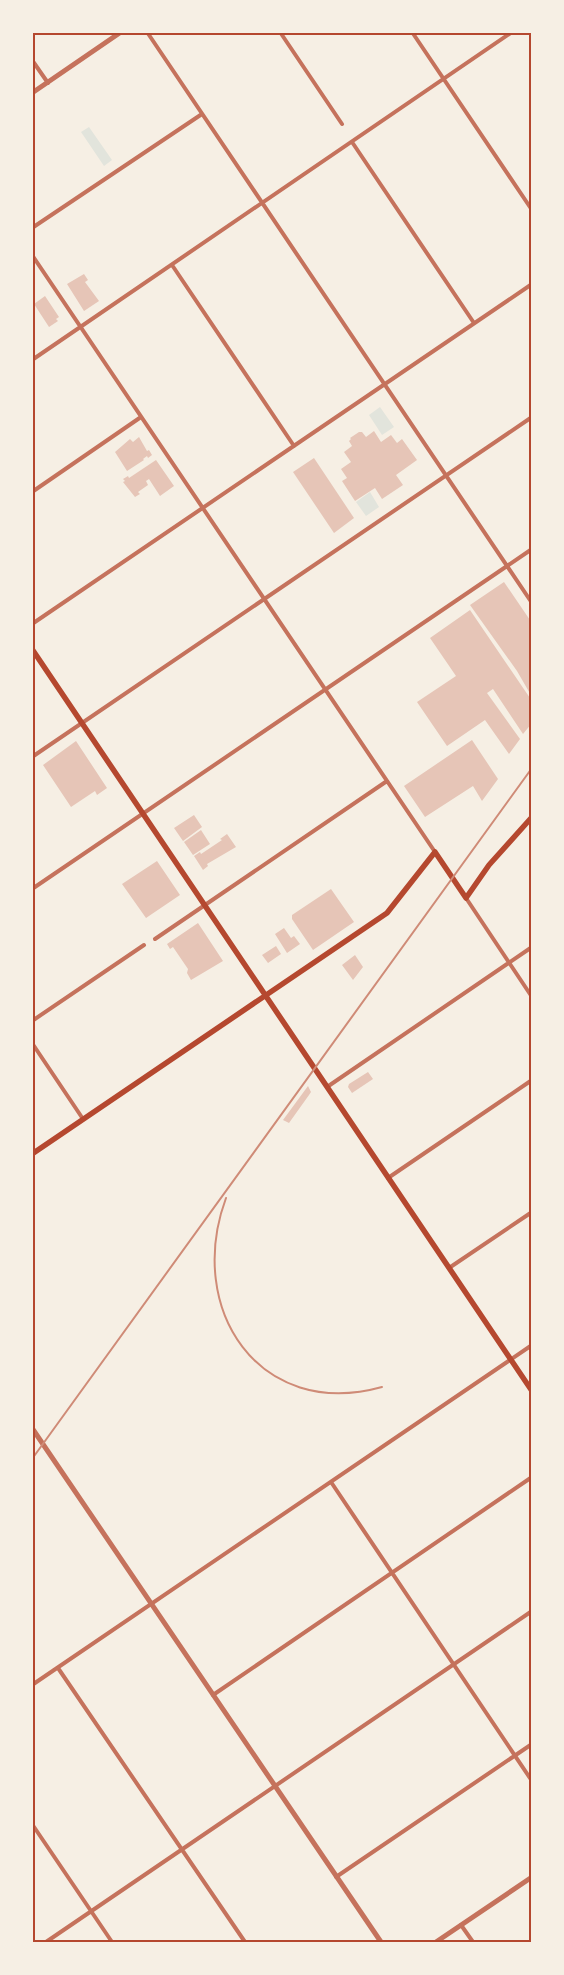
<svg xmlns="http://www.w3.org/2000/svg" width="564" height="1975" viewBox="0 0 564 1975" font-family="'Public Sans',sans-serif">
	<rect width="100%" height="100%" fill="#f6efe4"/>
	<path fill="#e2e4dc" d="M89 127 112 160 104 166 81 132Z
		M380 407 394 427 382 435 369 415Z
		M370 492 379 507 366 516 356 502Z"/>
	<path fill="#e6c5b7" d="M84 274 88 280 85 282 99 301 84 311 67 284Z
		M45 296 59 317 56 319 58 321 49 327 34 304Z
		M374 431 381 442 391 435 397 443 402 439 417 460 396 475 403 485 382 499 375 488 355 501 342 481 347 478 341 469 351 462 344 452 352 446 349 441 351 439 350 438 359 432H362L366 437Z
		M139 437 147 451 149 450 152 455 148 458 147 456 143 459 144 460 127 471 115 452 130 439 133 442Z
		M314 458 354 518 334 533 293 472Z
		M156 460 174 486 160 496 149 479 146 481 148 485 138 492 140 494 135 497 123 482 125 481 123 479 128 476 129 478Z
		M504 582 532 623V697L517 671 470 605Z
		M470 610 532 701V723L523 734 493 689 487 693 520 739 509 754 485 720 447 746 417 702 456 676 430 638Z
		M472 740 498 779 482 801 473 786 425 817 404 786Z
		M76 741 107 788 97 795 95 791 71 807 43 765Z
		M194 815 202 827 183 841 174 828Z
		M201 830 210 844 193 855 184 842Z
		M227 834 236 847 207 864 208 866 203 870 194 856 200 852 201 854 222 840 220 839Z
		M157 861 180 895 146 918 122 884Z
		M331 889 354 922 313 950 292 919V915Z
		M198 923 223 961 191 980 187 973 188 969 173 947 170 949 167 944Z
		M284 928 291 938 294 936 300 944 287 953 275 934Z
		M276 946 281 954 268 963 262 955Z
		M355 955 363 967 353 980 342 965Z
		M368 1072 373 1079 352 1093 348 1087 349 1084Z
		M308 1086 311 1092 309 1095 289 1123 283 1120Z"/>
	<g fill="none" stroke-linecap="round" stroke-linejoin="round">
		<path stroke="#c5725c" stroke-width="4" d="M147 32 532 603
			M280 32 342 124
			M412 32 532 210
			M32 60 48 83
			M352 142 474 323
			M32 228 202 114
			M32 255 435 852
			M172 265 294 446
			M32 360 512 32
			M32 492 141 417
			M32 624 532 284
			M32 757 532 417
			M32 889 532 549
			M466 898 532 997
			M155 939 387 781
			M32 1021 144 945
			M32 1043 83 1119
			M327 1087 532 947
			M388 1178 532 1080
			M449 1268 532 1212
			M331 1482 532 1781
			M58 1668 245 1942
			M32 1685 532 1345
			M213 1695 532 1477
			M32 1824 112 1942
			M336 1877 532 1744
			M461 1925 473 1942
			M46 1942 532 1611"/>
		<path stroke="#c5725c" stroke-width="5" d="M32 93 121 32
			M32 1428 381 1942
			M436 1942 532 1877"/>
		<path stroke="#b5482f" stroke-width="5.5" d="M32 649 532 1391
			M32 1154 387 913 435 852 466 898 489 865 532 817"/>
		<path stroke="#cf8b77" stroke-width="2" d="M226 1198C185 1309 259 1421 382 1387
			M32 1459 532 768"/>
	</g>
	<rect width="564" height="1975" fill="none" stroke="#f6efe4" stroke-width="68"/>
	<rect x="34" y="34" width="496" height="1907" fill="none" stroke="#b5482f" stroke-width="2"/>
</svg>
